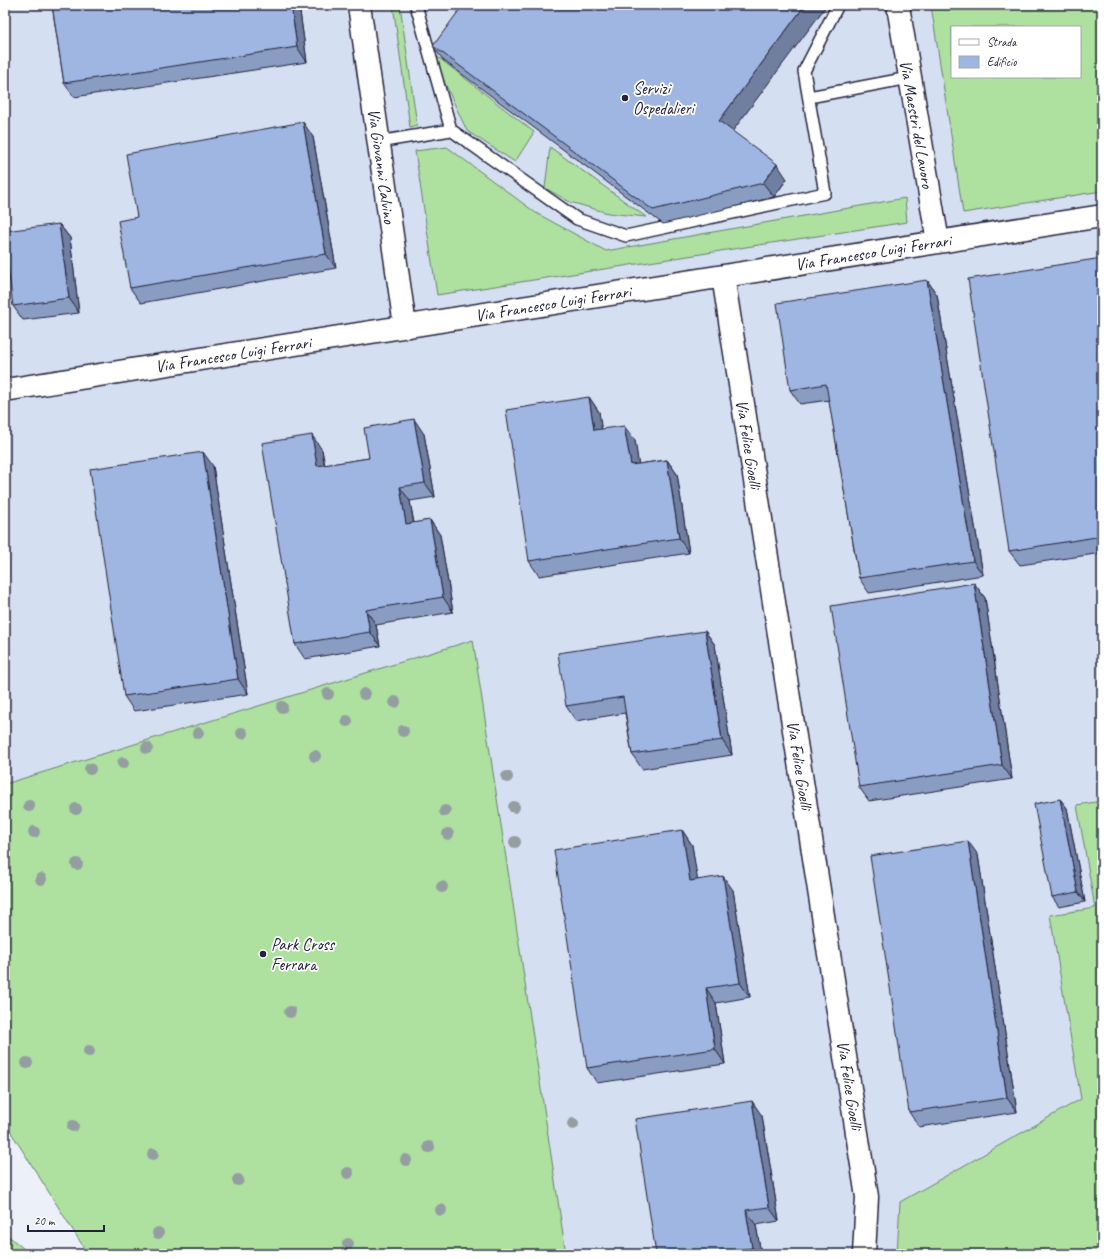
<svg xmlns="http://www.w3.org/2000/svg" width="1107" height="1259" viewBox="0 0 1107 1259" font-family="Caveat,sans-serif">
	<rect width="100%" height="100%" fill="#ecf0f9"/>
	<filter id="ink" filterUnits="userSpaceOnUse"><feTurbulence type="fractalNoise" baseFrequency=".025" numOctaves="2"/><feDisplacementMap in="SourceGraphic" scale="8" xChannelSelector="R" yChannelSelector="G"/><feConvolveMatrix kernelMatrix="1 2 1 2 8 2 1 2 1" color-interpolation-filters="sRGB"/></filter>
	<g filter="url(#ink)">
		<path fill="#d5dff2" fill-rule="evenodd" d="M5 5H1102V801L1077 805 1095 908 1050 916 1081 1099 900 1202 897 1254H566L473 640 5 784ZM952 27H1080V77H952Z"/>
		<path fill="#aee0a0" stroke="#68816e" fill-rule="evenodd" d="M393 5H400L417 125 410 127Z
			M932 5H1102V191L963 213 932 12ZM952 27H1080V77H952Z
			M430 51 534 132 515 162 467 131Z
			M447 147 536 213 606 251 905 198 907 222 437 295 415 151Z
			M550 147 646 217 608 213 570 202 545 188Z
			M473 640 566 1254H88L5 1123V784Z
			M1102 801V1254H897L900 1202 1081 1099 1050 915 1095 908 1077 805Z
			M5 1233 30 1254H5Z"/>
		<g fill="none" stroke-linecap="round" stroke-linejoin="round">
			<g stroke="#22223b" stroke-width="14">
				<path id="service" d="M416 5 451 130 577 219 626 236 825 193 804 71 838 5
					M809 97 909 78
					M378 142 451 130"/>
			</g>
			<g stroke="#22223b" stroke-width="25">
				<path id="minor" d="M359 5 405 326
					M899 5V12L938 242
					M723 276 867 1197 864 1254
					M5 390 1102 216"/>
			</g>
			<use href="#service" stroke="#fff" stroke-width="11"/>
			<use href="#minor" stroke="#fff" stroke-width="22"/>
		</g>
		<g fill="#949ea1">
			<circle cx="328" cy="694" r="6"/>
			<circle cx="364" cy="694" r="6"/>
			<circle cx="395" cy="702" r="6"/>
			<circle cx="282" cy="707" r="6"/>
			<circle cx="347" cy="721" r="6"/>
			<circle cx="403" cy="731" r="6"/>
			<circle cx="198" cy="733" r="6"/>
			<circle cx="242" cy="733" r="6"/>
			<circle cx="147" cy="748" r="6"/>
			<circle cx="315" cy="756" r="6"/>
			<circle cx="123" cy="763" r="6"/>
			<circle cx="90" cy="769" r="6"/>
			<circle cx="507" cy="777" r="6"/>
			<circle cx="29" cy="806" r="6"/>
			<circle cx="514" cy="807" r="6"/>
			<circle cx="76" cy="809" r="6"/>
			<circle cx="445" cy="811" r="6"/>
			<circle cx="34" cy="832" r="6"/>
			<circle cx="448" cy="834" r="6"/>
			<circle cx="515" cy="842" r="6"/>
			<circle cx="77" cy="864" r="6"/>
			<circle cx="41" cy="879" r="6"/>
			<circle cx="442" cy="887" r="6"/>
			<circle cx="290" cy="1012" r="6"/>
			<circle cx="89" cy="1051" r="6"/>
			<circle cx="27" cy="1063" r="6"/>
			<circle cx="573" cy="1124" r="6"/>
			<circle cx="73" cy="1126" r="6"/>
			<circle cx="429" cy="1147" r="6"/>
			<circle cx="153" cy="1154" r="6"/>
			<circle cx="406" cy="1160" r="6"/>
			<circle cx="348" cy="1173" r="6"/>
			<circle cx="238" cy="1180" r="6"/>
			<circle cx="441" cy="1210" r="6"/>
			<circle cx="158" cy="1233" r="6"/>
			<circle cx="348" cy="1244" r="6"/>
		</g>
		<path fill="#899dc3" stroke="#22223b" d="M52 5H299L307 62 74 97 64 83Z
			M433 46 732 131 787 179 774 197 663 224 443 60Z
			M313 137 336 268 141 303 130 288 137 217Z
			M59 224 70 238 79 313 23 320 13 306Z
			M1102 258V553L1020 565 1009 551Z
			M927 280 937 295 983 575 869 593 859 578 829 400 800 404 790 390Z
			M589 397 599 412 601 429 635 440 638 464 667 460 677 474 689 553 539 576 529 561Z
			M424 434 435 497 410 501 414 523 430 520 440 535 453 612 376 625 380 646 305 659 295 644 322 450 325 465 369 458Z
			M213 466 248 694 134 711 124 696Z
			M974 583 985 598 1012 779 869 801 859 787Z
			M705 631 715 645 732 755 642 769 632 754 625 713 576 721 566 706Z
			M1060 799 1067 808 1085 902 1059 907 1052 897Z
			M682 830 692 845 697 880 733 890 750 997 716 1003 725 1064 597 1083 587 1068Z
			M978 855 1017 1112 919 1127 909 1112Z
			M762 1116 779 1221 756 1225 761 1254H656Z"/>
		<path fill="#6f7f9f" stroke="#22223b" d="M291 5H299L307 62 297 47Z
			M805 5H827L729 136 719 121Z
			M303 122 313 137 336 268 326 254Z
			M777 164 787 179 774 197 763 183Z
			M59 224 70 238 79 313 69 298Z
			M927 280 937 295 983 575 973 561Z
			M589 397 599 412 604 445 594 430Z
			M414 419 424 434 435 497 425 483Z
			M624 426 635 440 641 480 631 465Z
			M312 435 322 450 327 481 317 466Z
			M203 452 213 466 248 694 238 679Z
			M667 460 677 474 689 553 679 538Z
			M400 487 410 501 416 538 406 524Z
			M430 520 440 535 453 612 443 597Z
			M974 583 985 598 1012 779 1002 765Z
			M366 610 376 625 380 646 370 632Z
			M705 631 715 645 732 755 722 740Z
			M1060 799 1067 808 1085 902 1078 892Z
			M682 830 692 845 700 895 690 881Z
			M968 841 978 855 1017 1112 1007 1098Z
			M723 876 733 890 750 997 740 983Z
			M706 988 716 1003 725 1064 715 1049Z
			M752 1101 762 1116 779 1221 769 1207Z
			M746 1210 756 1225 761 1254H756L752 1248Z"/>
		<path fill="#9fb6e3" stroke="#22223b" d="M52 5H291L297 47 64 83Z
			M463 5H805L719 121 777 164 763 183 653 210 433 46Z
			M303 122 326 254 130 288 118 221 137 217 126 154Z
			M59 224 69 298 13 306 5 244V231Z
			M1102 258V536L1009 551 968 279Z
			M927 280 973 561 859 578 826 384 790 390 777 303Z
			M589 397 594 430 624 426 631 465 667 460 679 538 529 561 506 410Z
			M414 419 425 483 400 487 406 524 430 520 443 597 366 610 370 632 295 644 262 443 312 435 317 466 369 458 364 428Z
			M203 452 238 679 124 696 90 469Z
			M974 583 1002 765 859 787 831 606Z
			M705 631 722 740 632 754 623 697 566 706 558 653Z
			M1060 799 1078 892 1052 897 1034 804Z
			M682 830 690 881 723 876 740 983 706 988 715 1049 587 1068 554 850Z
			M968 841 1007 1098 909 1112 870 856Z
			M752 1101 769 1207 746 1210 752 1248 712 1254H656L635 1119Z"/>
	</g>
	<g fill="#22223b" stroke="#fff" stroke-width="1.5">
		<circle cx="625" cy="98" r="4"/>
		<circle cx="263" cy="954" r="4"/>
	</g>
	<g text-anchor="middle" stroke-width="3.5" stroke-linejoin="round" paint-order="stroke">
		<g font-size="17" fill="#22223b" stroke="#fff" text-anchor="start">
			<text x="633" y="94">Servizi<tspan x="633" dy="20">Ospedalieri</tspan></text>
			<text x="271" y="950">Park Cross<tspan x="271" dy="20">Ferrara</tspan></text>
		</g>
		<g font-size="17" fill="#22223b" stroke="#fff">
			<text transform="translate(917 124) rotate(80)" y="6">Via Maestri del Lavoro</text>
			<text transform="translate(382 166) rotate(82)" y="6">Via Giovanni Calvino</text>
			<text transform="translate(873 252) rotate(-9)" y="6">Via Francesco Luigi Ferrari</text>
			<text transform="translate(553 303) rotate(-9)" y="6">Via Francesco Luigi Ferrari</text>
			<text transform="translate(233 354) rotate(-9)" y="6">Via Francesco Luigi Ferrari</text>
			<text transform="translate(749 444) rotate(81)" y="6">Via Felice Gioelli</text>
			<text transform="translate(800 765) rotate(81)" y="6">Via Felice Gioelli</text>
			<text transform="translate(850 1085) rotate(81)" y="6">Via Felice Gioelli</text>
		</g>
	</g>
	<rect width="1107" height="1259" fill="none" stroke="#fff" stroke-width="20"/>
	<rect x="10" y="10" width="1087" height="1239" fill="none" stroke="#22223b" stroke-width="1.5" filter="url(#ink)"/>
	<rect x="951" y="26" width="130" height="52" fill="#ffffff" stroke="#a7a7b1"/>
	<rect x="959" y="39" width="20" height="6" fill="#ffffff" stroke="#a7a7b1"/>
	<text x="987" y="46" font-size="12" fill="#22223b">Strada</text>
	<rect x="959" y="56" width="20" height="12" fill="#9fb6e3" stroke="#a7a7b1"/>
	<text x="987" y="66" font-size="12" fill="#22223b">Edificio</text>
	<path d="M28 1225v6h76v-6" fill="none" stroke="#22223b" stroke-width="2"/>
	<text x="34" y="1225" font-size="12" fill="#22223b" stroke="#ffffff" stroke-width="3" paint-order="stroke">20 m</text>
</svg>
